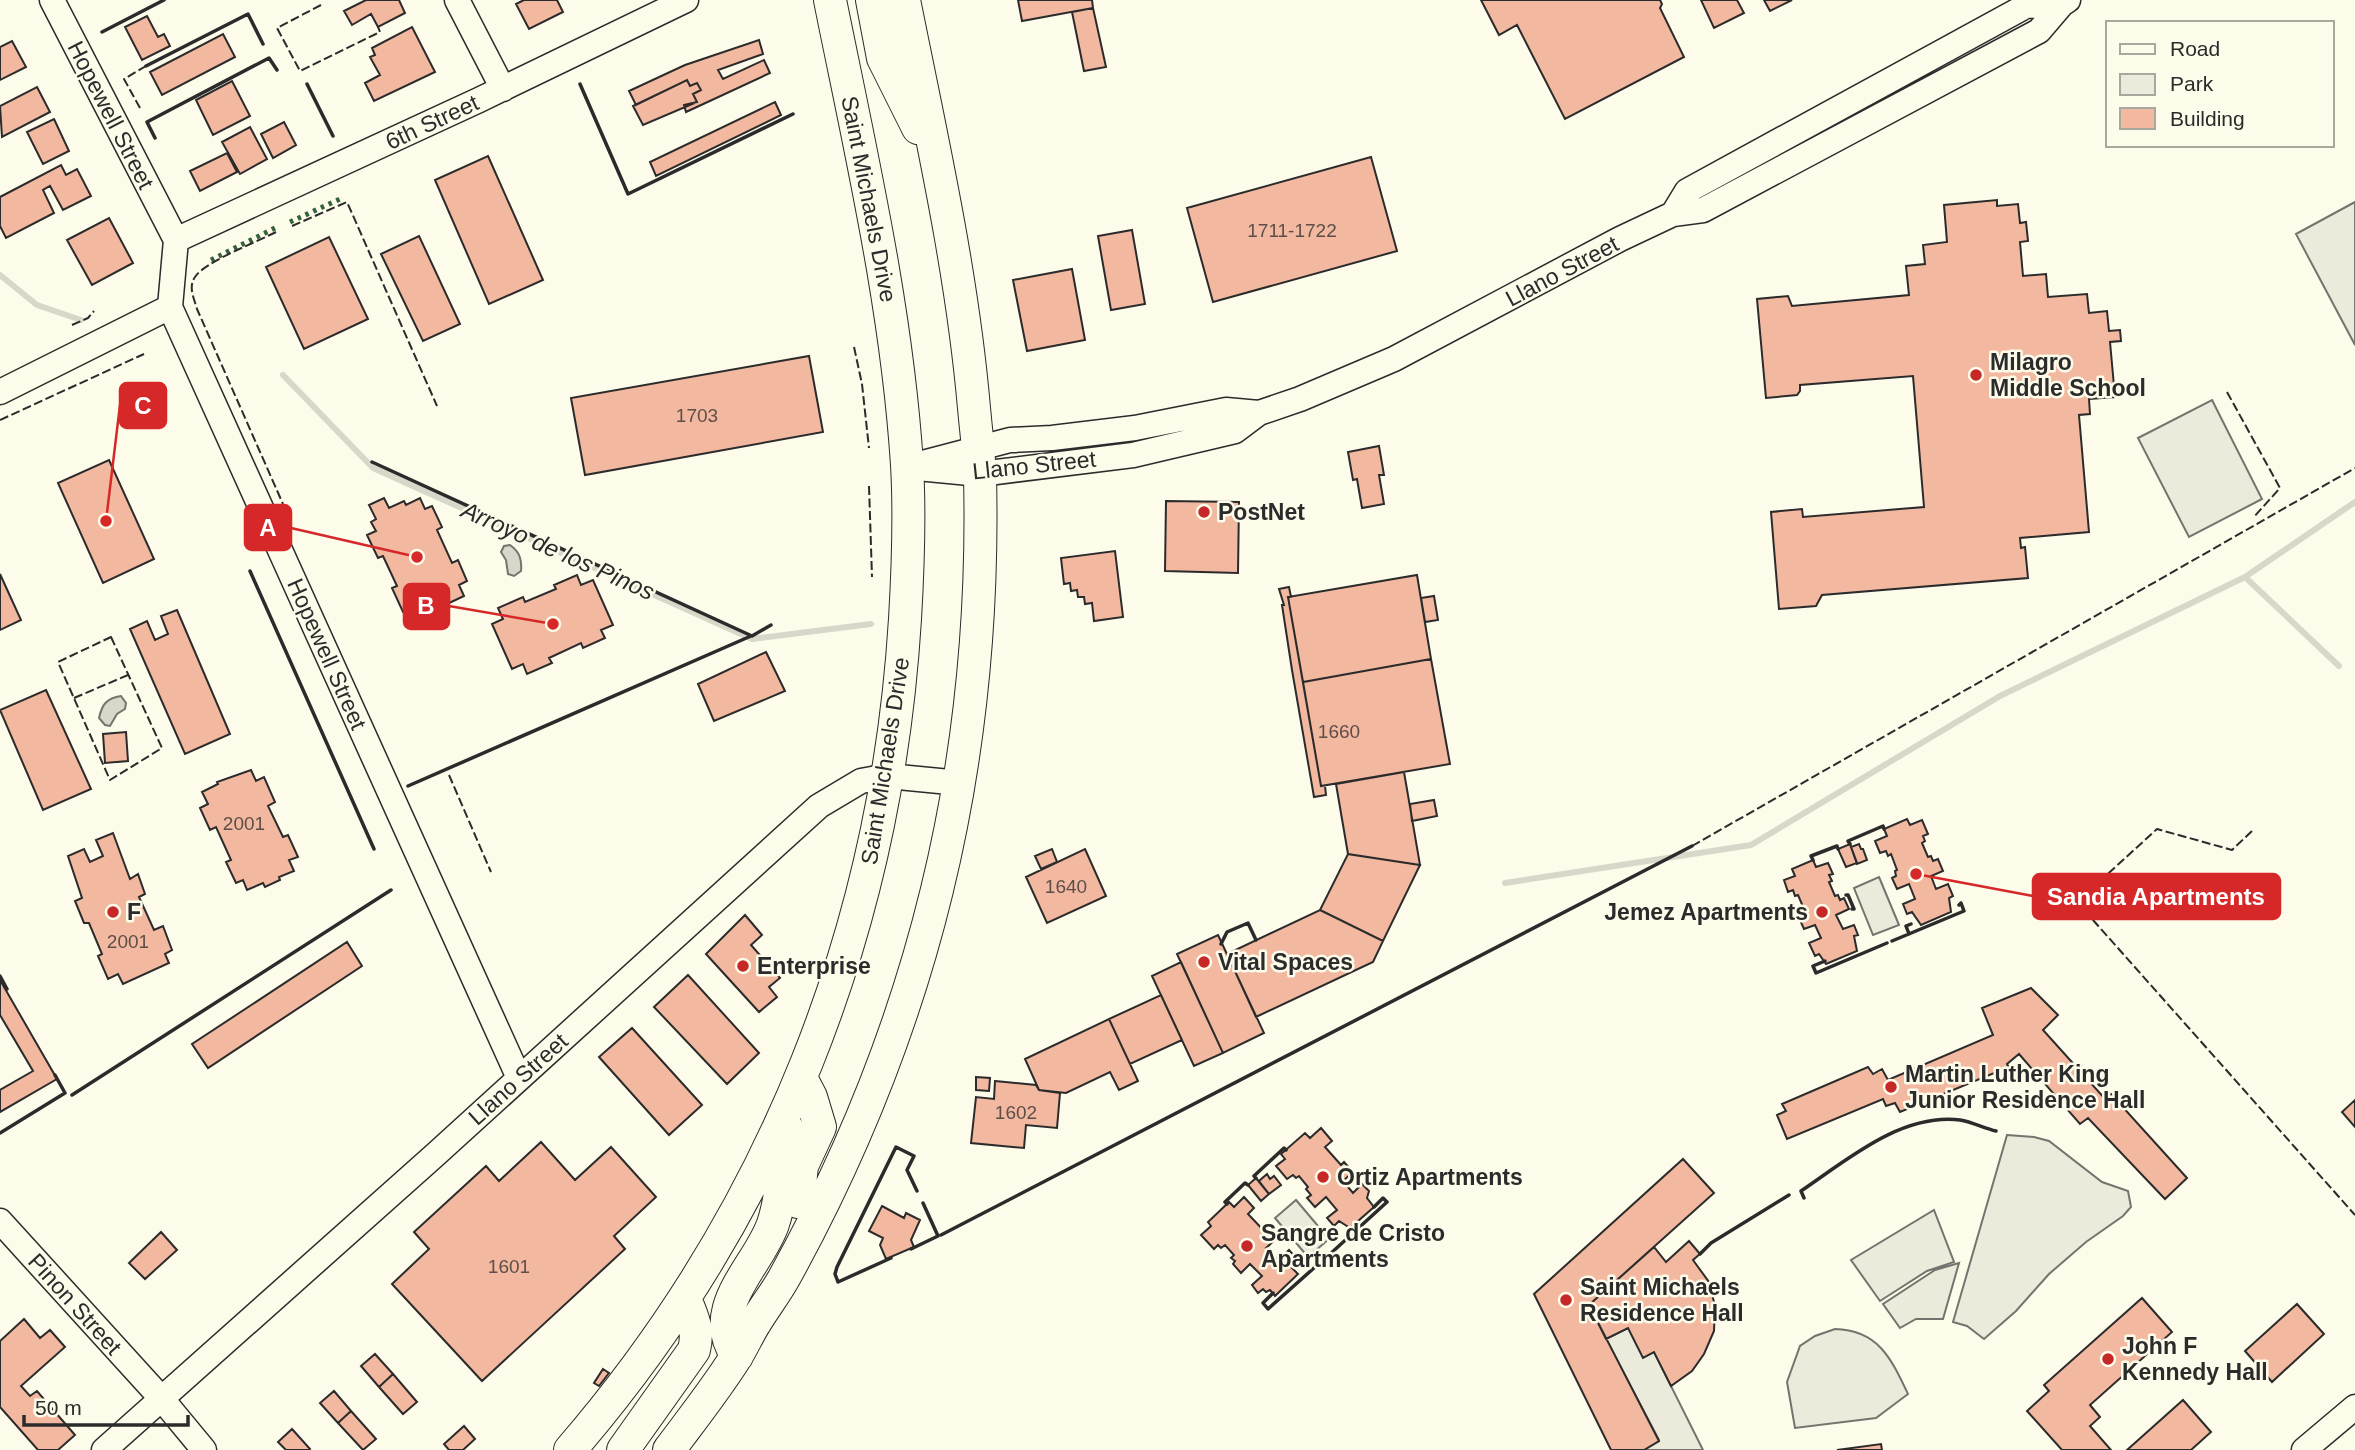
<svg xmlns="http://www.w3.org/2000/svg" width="2355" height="1450" viewBox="0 0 2355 1450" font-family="Arial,sans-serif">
	<rect width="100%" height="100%" fill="#fdfbea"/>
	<path fill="#ecebdb" stroke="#74746e" stroke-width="2" d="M2355 202V345L2296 234Z
		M2212 400 2262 499 2189 537 2138 438Z
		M1879 877 1899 925 1873 935 1854 888Z
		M2007 1135 2034 1137 2049 1141 2102 1182 2128 1191 2131 1207 2123 1216 2086 1242 2049 1274 2016 1311 1984 1339 1967 1326 1953 1322Z
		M1296 1200 1329 1239 1308 1257 1275 1218Z
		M1934 1210 1954 1262 1927 1271 1880 1301 1851 1260Z
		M1959 1263 1943 1319H1916L1900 1328 1883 1304 1935 1270Z
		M1628 1328 1654 1352 1703 1450H1644L1659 1440 1606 1339Z
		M1835 1329C1878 1330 1891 1358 1908 1394L1876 1418 1795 1428 1787 1382 1800 1346 1815 1336Z"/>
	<path fill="#d8d7c9" stroke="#74746e" stroke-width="2" d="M510 545C520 552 522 560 521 571L514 576 508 574 506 560 501 552 504 546Z
		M121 696 126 703 125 709 117 714 110 726 105 725 99 718C102 704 107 698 121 696Z"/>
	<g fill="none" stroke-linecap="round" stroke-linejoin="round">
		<path stroke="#d8d7c9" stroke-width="6" d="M0 275 37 305 81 320
			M283 375 373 468 752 639 871 624
			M2245 577 2355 502
			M1505 883 1751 845 2000 696 2245 577 2339 666"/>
	</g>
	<path fill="#f2b8a0" stroke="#2b2b2b" stroke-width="2" d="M366 0H399L405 13 378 27 371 14 352 25 344 11Z
		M524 0H557L563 12 529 29 516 4Z
		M1018 0H1092L1093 8 1022 21Z
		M1481 0H1660L1662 4 1660 8 1684 57 1565 119 1517 25 1499 35Z
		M1701 0H1737L1744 13 1714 28Z
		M1764 0H1792L1770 11Z
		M1093 8 1106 67 1084 71 1072 12Z
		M147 16 158 37 164 34 170 46 142 60 125 27Z
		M412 27 435 72 374 101 365 83 380 75 370 57 375 55 372 48Z
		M223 34 235 57 162 95 150 72Z
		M759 40 763 54 718 70 723 79 764 60 770 73 686 112 684 105 697 102 693 94 701 90 697 83 690 86 687 80 636 105 629 91 685 65Z
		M12 41 26 67 0 80V47Z
		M687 80 690 86 697 83 701 90 693 94 697 102 643 125 633 106Z
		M232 81 250 116 213 135 196 100Z
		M37 87 50 112 2 137 0 106Z
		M775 102 781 115 656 176 650 162Z
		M54 119 69 151 43 164 27 132Z
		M284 122 296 145 273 158 261 134Z
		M250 127 267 159 240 174 222 142Z
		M227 153 237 172 200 191 190 171Z
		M488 156 543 280 489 304 435 180Z
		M1371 157 1397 251 1213 302 1187 208Z
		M61 165 66 175 77 169 91 196 63 210 50 186 43 190 54 213 6 238 0 226V197Z
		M1997 200V206L2018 204 2020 223 2026 222 2028 241 2020 242 2023 276 2046 274 2048 297 2087 294 2089 313 2107 311 2109 331 2120 330 2121 341 2110 342 2115 397 2089 399 2090 414 2079 415 2089 532 2020 538 2021 548 2025 547 2028 578 1822 595 1816 606 1779 609 1771 512 1802 509 1803 517 1924 507 1913 376 1800 385V391L1797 395 1766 398 1757 299 1788 296 1792 306 1909 295 1906 266 1925 264 1923 245 1947 242 1944 205Z
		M109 218 133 263 92 285 67 240Z
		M1132 230 1145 304 1111 310 1098 236Z
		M419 236 460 324 423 341 381 254Z
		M329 237 368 319 304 349 266 267Z
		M1072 269 1085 340 1027 351 1013 280Z
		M809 356 823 432 585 475 571 398Z
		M1379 446 1384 475H1379L1384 504 1362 508 1357 479 1353 480 1348 452Z
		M109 460 154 559 103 583 58 483Z
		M384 498 389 508 404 501 406 505 420 498 425 509 432 506 442 527 437 530 452 563 458 560 467 581 459 585 464 596 447 604 449 607 436 613 434 610 416 619 411 608 403 612 392 588 397 586 383 556 378 558 367 535 376 531 371 522 376 519 369 505Z
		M1166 501 1239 502 1238 573 1165 571Z
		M1115 551 1123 617 1094 621 1092 603 1085 604 1084 597H1078L1077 590 1071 591 1070 583 1064 584 1061 558Z
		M0 574 21 620 0 630Z
		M577 575 581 585 593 580 613 625 601 630 605 638 583 648 581 643 549 658 552 663 527 674 523 664 512 669 492 624 503 619 498 608 523 597 525 602 556 589 554 585Z
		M1417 575 1431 659 1303 682 1288 597Z
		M1289 587 1291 597H1288L1321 786H1325L1326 795 1314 797 1292 670 1282 605H1284L1279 589Z
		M1434 596 1438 620 1425 622 1421 598Z
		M177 610 230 734 185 754 130 629 147 621 155 640 168 634 161 616Z
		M766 652 785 691 714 721 698 684Z
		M1431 659 1450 764 1321 786 1303 682Z
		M46 690 91 789 43 810 0 710Z
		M126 732 128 761 105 763 103 734Z
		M251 770 256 781 264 777 275 802 268 806 283 837 288 835 298 857 289 860 294 871 279 877 280 880 265 887 263 883 247 890 243 880 236 883 226 862 231 860 216 827 210 830 200 808 208 804 202 792 218 784 217 782Z
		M1404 772 1420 865 1348 854 1336 784Z
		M1434 800 1437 816 1412 821 1410 804Z
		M1907 819 1910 825 1922 820 1928 834 1923 836 1925 841 1922 843 1928 857 1931 856 1933 861 1938 859 1943 871 1931 876 1936 889 1948 884 1953 896 1949 898 1951 912 1921 925 1912 912 1907 914 1903 904 1915 899 1909 884 1897 889 1892 878 1896 876 1895 871 1897 870 1891 854 1888 856 1886 851 1880 853 1875 841 1887 836 1884 829Z
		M113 833 130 879 138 874 145 894 139 897 154 930 163 926 172 950 165 954 169 963 123 984 118 974 108 979 98 956 102 954 89 923H84L75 901 82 898 68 856 84 849 90 862 103 856 96 840Z
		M1850 844 1857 863 1846 867 1838 849Z
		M1859 844 1861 849H1863L1867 860 1857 864 1851 847Z
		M1052 849 1057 862 1041 869 1035 856Z
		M1085 849 1106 896 1047 923 1026 877Z
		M1348 854 1420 865 1383 941 1320 910Z
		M1813 860 1816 867 1828 863 1833 874 1829 875 1832 881 1829 882 1835 896 1838 895 1840 900 1844 898 1849 909 1836 915 1843 929 1854 925 1858 935 1854 936 1857 951 1826 964 1819 954 1815 956 1809 943 1821 938 1815 925 1804 929 1799 918 1803 916 1801 910 1804 909 1798 895 1795 896 1793 890 1788 892 1784 880 1795 876 1792 869Z
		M1320 910 1383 941 1373 962 1256 1017 1227 954Z
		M745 915 762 935 751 945 780 978 769 987 777 997 759 1012 706 954Z
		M1218 935 1264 1033 1223 1053 1177 954Z
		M347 942 362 966 208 1068 192 1044Z
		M1181 962 1223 1053 1194 1066 1152 976Z
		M688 975 759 1053 727 1084 654 1007Z
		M0 980 57 1079 0 1112V1090L33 1071 0 1015Z
		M2031 988 2058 1015 2043 1030 2106 1100 2111 1094 2187 1178 2165 1199 2088 1118 2080 1124 2019 1054 2007 1064 2012 1073 1996 1079 1994 1073 1900 1112 1895 1103 1886 1106 1883 1099 1787 1139 1777 1115 1786 1111 1782 1104 1868 1067 1873 1074 1882 1069 1888 1080 1993 1035 1982 1008Z
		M1161 995 1182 1040 1130 1064 1109 1019Z
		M1109 1019 1138 1081 1119 1090 1110 1072 1066 1093 1039 1090 1025 1059Z
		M632 1028 702 1105 669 1135 599 1057Z
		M976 1077 990 1078 989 1091 976 1090Z
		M995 1081 1036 1085 1039 1090 1060 1093 1057 1128 1026 1125 1024 1148 971 1143 976 1097 994 1099Z
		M2355 1100V1127L2342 1112Z
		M1321 1128 1332 1141 1325 1147 1341 1165 1344 1162 1353 1172 1343 1181 1353 1193 1362 1184 1369 1191 1367 1198 1374 1207 1350 1228 1339 1221 1334 1226 1327 1218 1337 1210 1326 1197 1315 1207 1307 1198 1311 1195 1306 1189 1308 1187 1299 1176 1296 1178 1293 1175 1287 1179 1276 1166 1285 1159 1281 1154 1305 1133 1310 1138Z
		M541 1142 575 1180 611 1147 656 1197 614 1236 625 1249 482 1381 392 1284 429 1249 414 1232 486 1166 499 1181Z
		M1683 1159 1714 1193 1589 1305 1659 1441 1644 1450H1611L1534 1294Z
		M1267 1174 1270 1179 1274 1176 1281 1185 1269 1194 1259 1181Z
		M1256 1178 1269 1194 1261 1201 1248 1185Z
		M1244 1197 1254 1208 1248 1214 1267 1234 1270 1231 1277 1238 1266 1248 1278 1260 1289 1250 1296 1258 1289 1265 1298 1274 1275 1296 1270 1290 1266 1292 1263 1289 1258 1293 1252 1285 1262 1276 1250 1264 1241 1273 1233 1264 1235 1261 1231 1258 1234 1255 1225 1245 1221 1248 1218 1245 1214 1249 1201 1235 1211 1226 1208 1222 1229 1202 1234 1207Z
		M882 1206 904 1218 906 1213 920 1220 911 1240 914 1247 886 1259 880 1245 883 1238 869 1231Z
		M161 1232 177 1250 145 1279 129 1263Z
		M1689 1241 1700 1254 1693 1260 1709 1282 1715 1306 1714 1331 1704 1354 1692 1371 1671 1386 1654 1352 1643 1358 1628 1328 1606 1339 1589 1305 1654 1247 1666 1262Z
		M2142 1298 2172 1332 2090 1405 2100 1417 2090 1426 2111 1450H2062L2027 1411 2049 1391 2044 1385Z
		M2297 1304 2324 1334 2272 1382 2245 1351Z
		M24 1319 40 1338 50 1330 65 1347 21 1386 30 1396 37 1391 75 1435 58 1450H38L0 1407V1341Z
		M375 1354 393 1374 379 1387 361 1366Z
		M603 1369 609 1373 599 1386 594 1383Z
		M393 1374 417 1402 403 1414 379 1387Z
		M334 1391 351 1411 338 1423 320 1403Z
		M2183 1400 2211 1432 2191 1450H2127Z
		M351 1411 376 1439 363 1450 338 1423Z
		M464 1426 475 1439 463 1450H449L444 1444Z
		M292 1429 310 1449 309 1450H286L278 1442Z
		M1881 1444 1882 1450H1837Z"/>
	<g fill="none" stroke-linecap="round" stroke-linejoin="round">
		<g stroke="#2b2b2b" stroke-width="27">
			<path id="minor" d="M52 0 176 240 170 307 519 1078
				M457 0 503 89
				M1673 214 1687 191 2026 6 2062 4
				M176 240 479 100 686 0
				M0 392 170 307
				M1226 410 1259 413 1235 431 1133 455 980 474 907 467 1010 440 1052 438 1135 428Z
				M1259 413 1300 399 1394 359 1620 239 1673 214 1703 210 2039 31 2062 4 2068 0
				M0 1221 161 1398 204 1450
				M104 1450 435 1155 819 806 861 781 888 776 960 783
				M2304 1450 2355 1407"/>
		</g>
		<g stroke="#2b2b2b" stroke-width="34">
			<path id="major" d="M872 0 883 58 918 128
				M798 1202 802 1166 820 1127 811 1097 801 1078
				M737 1356C704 1308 758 1267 773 1224 783 1194 783 1159 787 1128
				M570 1450C773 1215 886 930 905 619 908 568 910 516 907 465 897 308 861 154 830 0
				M623 1450 694 1350C699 1331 693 1317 685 1299
				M669 1450C692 1419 716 1389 736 1357 743 1346 748 1334 755 1323 764 1308 775 1294 784 1278 923 1027 987 764 980 476 979 454 976 430 974 408 962 270 931 135 904 0"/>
		</g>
		<use href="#minor" stroke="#fdfbea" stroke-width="24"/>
		<use href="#major" stroke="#fdfbea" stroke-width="32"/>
		<path stroke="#34623c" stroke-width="5" stroke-dasharray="3.5 5" stroke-linecap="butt" d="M290 222 340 199
			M211 260 275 228"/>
		<path stroke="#2b2b2b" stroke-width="2" stroke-dasharray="9 3.5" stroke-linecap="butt" d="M321 5 277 28 300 71 380 32 378 27
			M140 108 124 79 146 66
			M292 226 347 202 437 406
			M276 232C259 241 204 262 195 277 188 287 194 298 197 309L283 504
			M72 325 88 318 94 311
			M854 347 862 384 869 448
			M2227 392 2280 488 2253 518
			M0 420 144 354
			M869 486 872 577
			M111 637 162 748 110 780 58 662Z
			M74 698 128 675
			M449 775 491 872
			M2252 831 2232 850 2157 829 2077 902 2355 1215
			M1692 846 2355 468"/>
		<path stroke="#2b2b2b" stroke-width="3.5" d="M102 32 164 0
			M146 66 248 14 263 44
			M307 84 333 136
			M580 84 628 194 793 114
			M155 138 147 122 269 58 277 70
			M372 462 752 636 771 625
			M250 571 374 849
			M408 786 751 636
			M1850 844 1848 841 1883 826 1884 829
			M1813 860 1811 856 1837 846 1838 849
			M1846 895H1848L1854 909H1852
			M1909 934 1906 926 1911 924
			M1892 941 1964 911 1961 903 1959 905
			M1221 944 1227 932 1248 923 1256 940
			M1825 961 1813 966 1816 973 1887 943
			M0 976 7 989
			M72 1095 391 890
			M0 1133 65 1093 55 1075
			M1256 1178 1254 1176 1284 1148 1286 1150
			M1804 1198 1801 1191C1847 1160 1901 1113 1960 1120 1972 1122 1984 1128 1996 1131
			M1227 1204 1225 1202 1245 1183 1248 1185
			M941 1235 1692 846
			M911 1249 938 1236 923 1203
			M1700 1254 1711 1243 1789 1195
			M1329 1255 1387 1202 1383 1198 1374 1207
			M891 1258 838 1282 835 1274 837 1267 896 1147 914 1156 907 1170 917 1191
			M1273 1293 1263 1303 1268 1309 1324 1259"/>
	</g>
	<g fill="#c62828" stroke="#fdfbea" stroke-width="2.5">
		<circle cx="1976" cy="375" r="7"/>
		<circle cx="1204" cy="512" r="7"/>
		<circle cx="113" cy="912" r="7"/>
		<circle cx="1822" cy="912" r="7"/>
		<circle cx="1204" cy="962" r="7"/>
		<circle cx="743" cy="966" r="7"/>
		<circle cx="1891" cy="1087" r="7"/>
		<circle cx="1323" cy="1177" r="7"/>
		<circle cx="1247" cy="1246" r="7"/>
		<circle cx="1566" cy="1300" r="7"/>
		<circle cx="2108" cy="1359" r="7"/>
	</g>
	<g text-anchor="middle" stroke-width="5" stroke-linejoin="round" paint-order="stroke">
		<g font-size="19" fill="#5d4e48">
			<text x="1292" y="237">1711-1722</text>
			<text x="697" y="422">1703</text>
			<text x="1339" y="738">1660</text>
			<text x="244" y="830">2001</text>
			<text x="1066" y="893">1640</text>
			<text x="128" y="948">2001</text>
			<text x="1016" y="1119">1602</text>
			<text x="509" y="1273">1601</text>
		</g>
		<g font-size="23" fill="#2b2b2b" stroke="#fdfbea">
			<text transform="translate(111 115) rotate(63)" y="8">Hopewell Street</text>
			<text transform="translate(432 122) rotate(-25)" y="8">6th Street</text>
			<text transform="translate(869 199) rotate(79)" y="8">Saint Michaels Drive</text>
			<text transform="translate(1562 271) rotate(-28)" y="8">Llano Street</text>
			<text transform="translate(1034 465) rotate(-6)" y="8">Llano Street</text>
			<text transform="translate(327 654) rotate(66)" y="8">Hopewell Street</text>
			<text transform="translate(885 761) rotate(-81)" y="8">Saint Michaels Drive</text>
			<text transform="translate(518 1079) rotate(-42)" y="8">Llano Street</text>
			<text transform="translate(75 1304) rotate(48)" y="8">Pinon Street</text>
		</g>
		<g font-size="23" font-weight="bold" fill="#2b2b2b" stroke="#fdfbea" text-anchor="start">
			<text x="1990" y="370">Milagro<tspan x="1990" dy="26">Middle School</tspan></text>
			<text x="1218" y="520">PostNet</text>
			<text x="127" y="920">F</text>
			<text x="1808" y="920" text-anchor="end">Jemez Apartments</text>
			<text x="1218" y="970">Vital Spaces</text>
			<text x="757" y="974">Enterprise</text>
			<text x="1905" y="1082">Martin Luther King<tspan x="1905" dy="26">Junior Residence Hall</tspan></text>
			<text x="1337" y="1185">Ortiz Apartments</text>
			<text x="1261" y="1241">Sangre de Cristo<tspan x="1261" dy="26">Apartments</tspan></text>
			<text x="1580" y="1295">Saint Michaels<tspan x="1580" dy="26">Residence Hall</tspan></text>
			<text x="2122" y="1354">John F<tspan x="2122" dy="26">Kennedy Hall</tspan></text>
		</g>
		<g font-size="24" font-style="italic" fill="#2b2b2b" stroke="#fdfbea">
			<text transform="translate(558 551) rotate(24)" y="8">Arroyo de los Pinos</text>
		</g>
	</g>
	<path fill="none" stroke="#d62828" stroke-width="2.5" d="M106 521L120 405M417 557L291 528M553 624L449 606M1916 874L2033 896"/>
	<g fill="#d62828" stroke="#fdfbea" stroke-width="2.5">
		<circle cx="106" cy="521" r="7"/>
		<circle cx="417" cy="557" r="7"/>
		<circle cx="553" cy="624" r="7"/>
		<circle cx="1916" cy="874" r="7"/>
	</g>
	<g fill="#d62828" stroke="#d62828" stroke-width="2.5">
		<rect x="120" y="383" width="46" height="45" rx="7"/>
		<rect x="245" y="505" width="46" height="45" rx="7"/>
		<rect x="404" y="584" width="45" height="45" rx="7"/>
		<rect x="2033" y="874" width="247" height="45" rx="7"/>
	</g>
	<g font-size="24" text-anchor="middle" font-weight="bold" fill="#fff">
		<text x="143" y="414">C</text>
		<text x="268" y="536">A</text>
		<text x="426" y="614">B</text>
		<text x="2156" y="905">Sandia Apartments</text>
	</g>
	<rect x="2106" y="21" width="228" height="126" fill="#fdfbea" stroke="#a9a89e" stroke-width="2"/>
	<rect x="2120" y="44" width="35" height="10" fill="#fdfbea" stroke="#a9a89e" stroke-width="2"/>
	<text x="2170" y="56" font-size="21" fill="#2b2b2b">Road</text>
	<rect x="2120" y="74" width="35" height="21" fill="#ecebdb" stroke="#a9a89e" stroke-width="2"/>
	<text x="2170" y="91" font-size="21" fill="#2b2b2b">Park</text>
	<rect x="2120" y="108" width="35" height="21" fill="#f2b8a0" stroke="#a9a89e" stroke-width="2"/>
	<text x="2170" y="126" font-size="21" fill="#2b2b2b">Building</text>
	<path d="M24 1415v10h164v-10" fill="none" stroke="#2b2b2b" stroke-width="3.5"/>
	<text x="35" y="1415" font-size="21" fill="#2b2b2b" stroke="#fdfbea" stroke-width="5" paint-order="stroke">50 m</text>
</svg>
